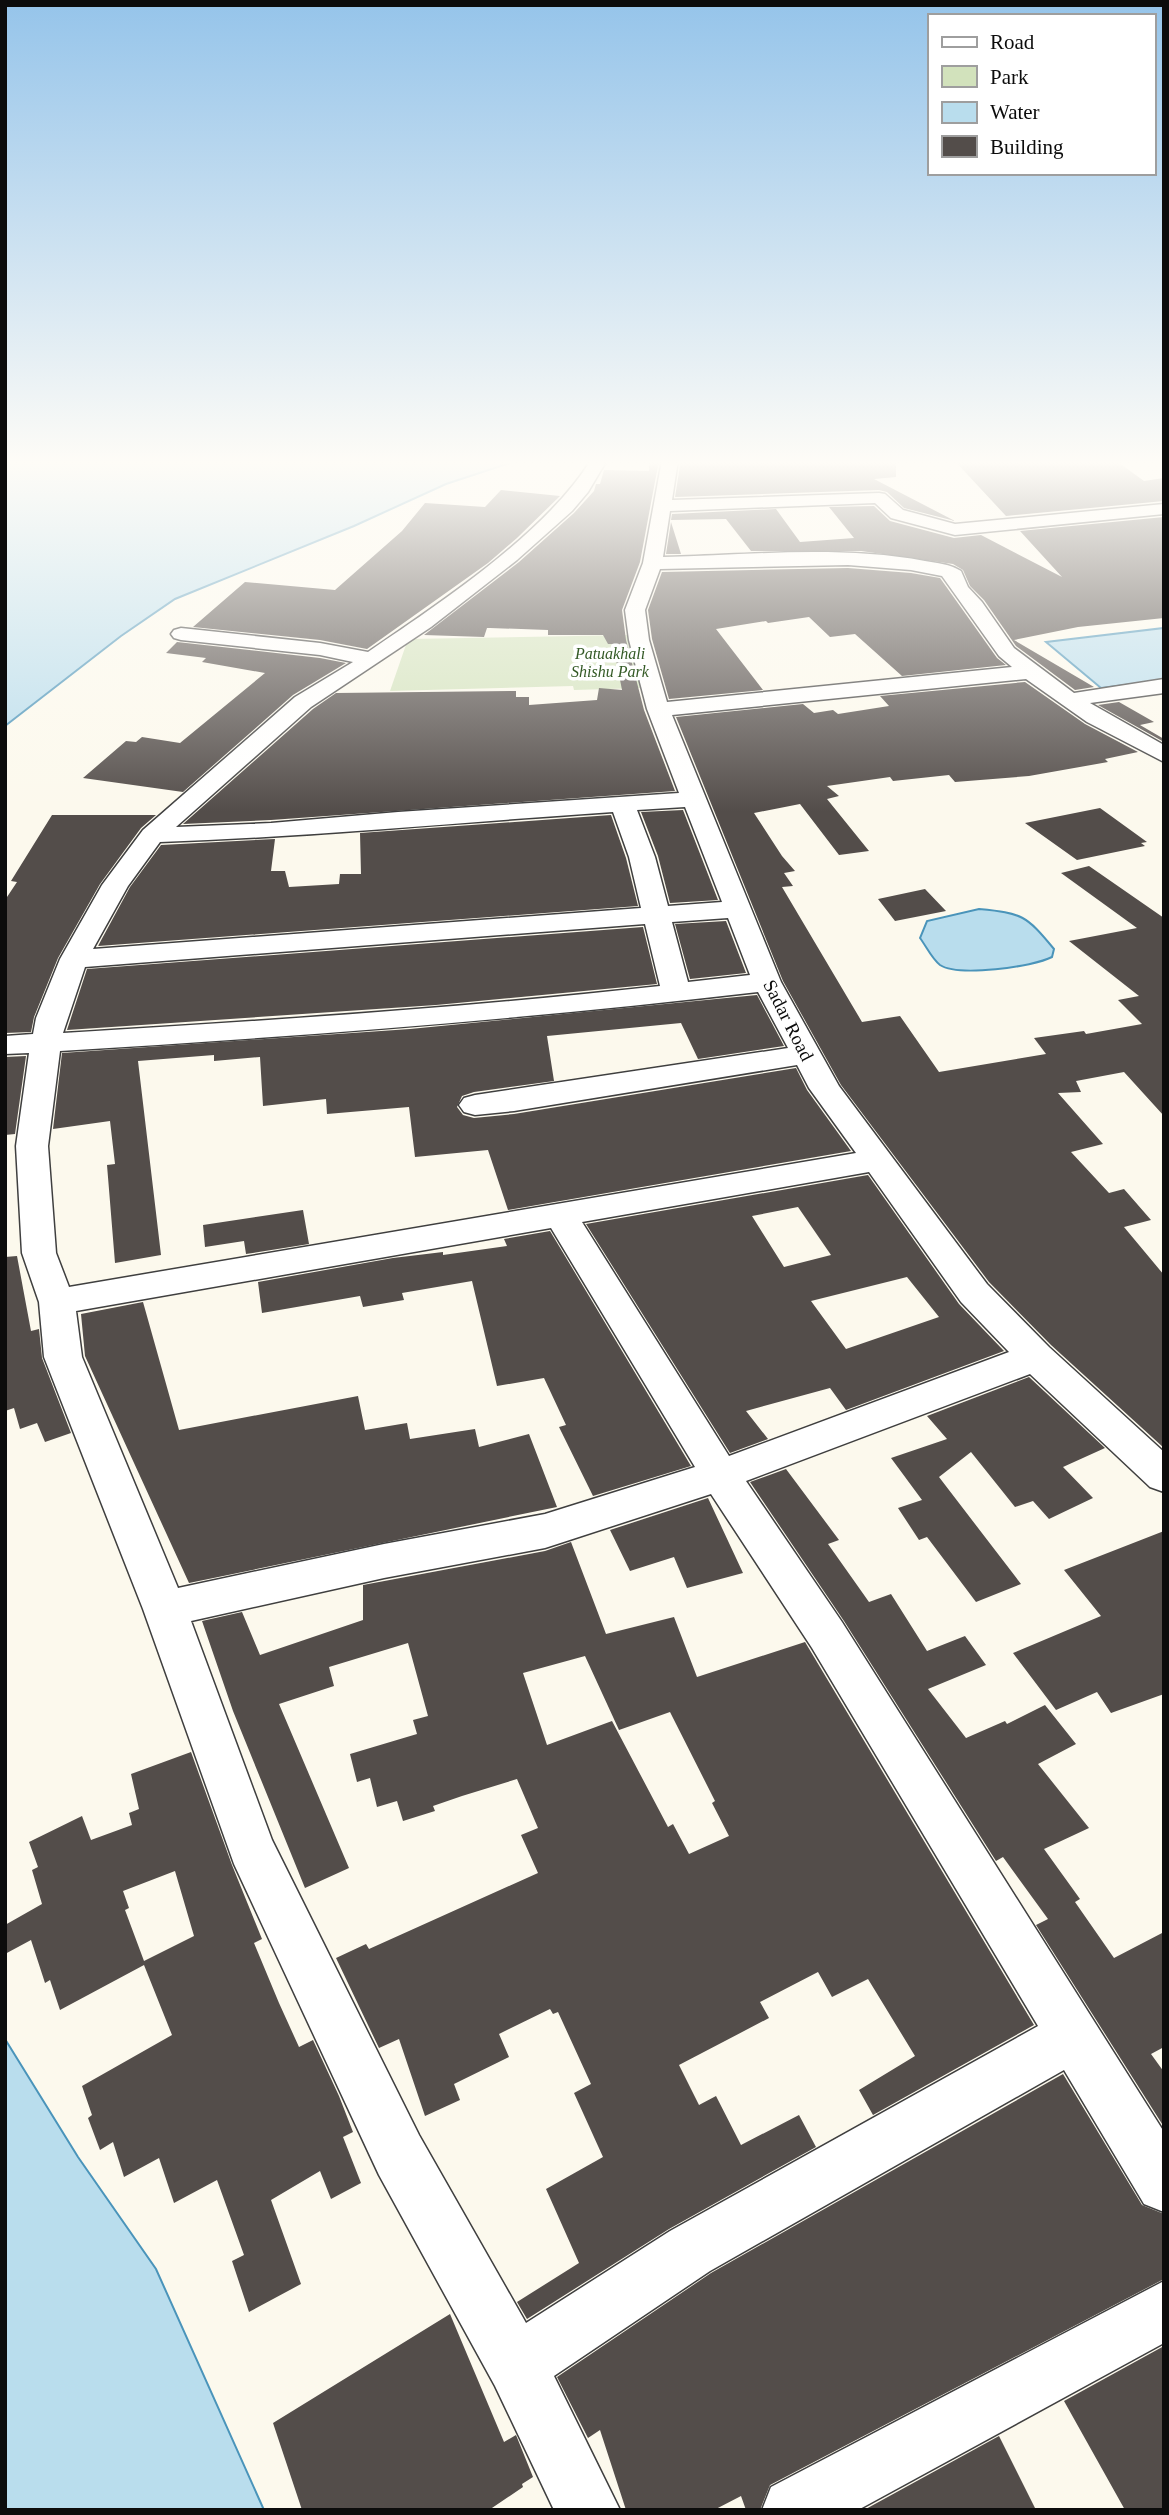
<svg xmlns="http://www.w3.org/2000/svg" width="1169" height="2515" viewBox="0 0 1169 2515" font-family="Georgia,serif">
	<rect width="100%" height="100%" fill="#fcf9ed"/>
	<path fill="#d2e2bc" d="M632 635 643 688 574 690 573 686 390 691 408 639Z"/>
	<path fill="#b9dded" stroke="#4a94ba" stroke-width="2" d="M5 460H519L446 484 354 526 175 599 121 636 5 726Z
		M1164 628V680L1101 688 1046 642Z
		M979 909C1022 913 1026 915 1054 949L1052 957C1033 967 958 977 940 965 932 959 926 946 920 938L927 921Z
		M5 2039 78 2157 156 2269 264 2510H5Z"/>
	<path fill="#534d4a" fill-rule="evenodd" d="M649 460H659L640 562 622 610 626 640 644 710 675 791 271 820 183 824 313 709 336 693 516 691V697H529V705L597 700 599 688 622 690 613 644H608L603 635H548V630L490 628H487L484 637 424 635 519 562 574 513 594 491 596 484H600L604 470 649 471Z
		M681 460H896V477L874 479 955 521 904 508 887 492 879 490 675 497Z
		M954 460H1115L1144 481 1164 478V501L1006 516Z
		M501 490 560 496 517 538 488 563 367 649 320 640 193 627 245 582 335 590 402 531 425 503 485 507Z
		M874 506 890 521 954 538 981 535 1062 577 1020 531 1164 517V618L1078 627 1014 640 1094 687 1075 690 1016 646 984 600 970 586 963 570 953 564 861 551H751L726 519 671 520 672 514 776 509 800 542 854 538 829 507Z
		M671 522 681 554H666Z
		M848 568 911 573 940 578 997 658 1006 665 902 676 855 634 830 637 809 617 768 623 766 621 716 629 763 690 669 699 652 639 648 610 662 572Z
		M177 642 320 658 346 663 293 695 183 792 83 778 126 741 136 742 142 737 180 743 265 673 202 662 206 658 166 653Z
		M1025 682 1085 724 1138 752 1105 759 1108 762 1029 776 955 782 949 775 893 781 890 777 827 786 839 796 827 799 869 851 839 855 800 804 754 813 782 856 795 871 784 873 793 886 782 887 862 1022 900 1016 939 1072 1046 1054 1034 1038 1084 1031 1086 1034 1142 1024 1118 1000 1139 996 1069 941 1137 928 1061 873 1089 866 1164 918V1116L1124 1072 1076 1081 1081 1092 1058 1093 1103 1144 1071 1152 1109 1193 1124 1189 1151 1220 1124 1227 1164 1275V1448L1051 1345 989 1282 841 1085 783 981 676 717 803 704 814 713 833 710 838 714 889 706 880 696Z
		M1119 702 1154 722 1140 725 1164 739V742L1098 705Z
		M1100 808 1147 842 1141 843 1145 846 1077 860 1025 823Z
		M683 810 718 900 670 903 658 856 641 812Z
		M52 815H156L141 828 100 884 58 958 34 1017 31 1032 5 1033V900L17 882 11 881Z
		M611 815 626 858 638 906 98 946 130 887 161 845 275 839 271 871H285L289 887 339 884 340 874H361L360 833Z
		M925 889 946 911 895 921 878 899Z
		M726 921 746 973 690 979 675 924Z
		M643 927 657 984 436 1005 67 1030 87 969Z
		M757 995 784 1046 698 1059 681 1023 547 1036 554 1081 474 1092 462 1096 457 1107 463 1115 474 1118 514 1114 796 1068 807 1090 851 1151 508 1210 488 1150 415 1157 409 1107 327 1114 326 1099 263 1106 260 1057 214 1061V1055L138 1061 161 1255 115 1263 107 1165 115 1164 110 1121 53 1129 62 1053 410 1029Z
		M26 1056 15 1134 5 1135V1057Z
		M868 1175 959 1304 1004 1351 846 1410 830 1388 746 1411 768 1439 730 1453 586 1224ZM798 1207 831 1255 784 1267 752 1216ZM907 1277 939 1317 846 1349 811 1301Z
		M303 1210 309 1244 246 1254 244 1241 205 1247 203 1225Z
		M550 1231 691 1466 593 1496 559 1427 566 1425 544 1378 497 1386 472 1281 402 1293 404 1300 363 1307 360 1296 262 1313 258 1282 393 1258 443 1252V1255L507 1246 504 1239Z
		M17 1256 31 1331 39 1329 42 1358 71 1433 45 1442 37 1423 20 1429 14 1408 5 1411V1257Z
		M143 1302 179 1430 358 1396 365 1430 407 1423 410 1439 475 1429 479 1447 529 1434 557 1507 189 1583 85 1356 81 1314Z
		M1029 1377 1105 1448 1063 1467 1093 1498 1049 1519 1033 1501 1015 1507 971 1452 939 1477 1021 1584 976 1602 927 1537 919 1540 898 1508 922 1500 891 1458 947 1439 927 1416Z
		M786 1469 839 1540 828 1544 869 1602 891 1594 927 1651 965 1636 986 1665 928 1689 966 1738 1005 1721 1007 1724 1045 1705 1076 1744 1038 1764 1089 1828 1044 1849 1080 1899 1075 1902 1114 1958 1164 1932V2047L1151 2054 1164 2072V2127L1036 1925 1048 1919 1003 1857 996 1861 844 1621 750 1482Z
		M708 1498 743 1573 687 1588 674 1557 630 1571 610 1530Z
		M1164 1531V1694L1111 1713 1097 1692 1056 1710 1013 1653 1101 1616 1064 1570Z
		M571 1542 606 1634 674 1617 697 1677 805 1642 1034 2025 873 2115 859 2090 915 2056 868 1979 832 1997 818 1972 760 2002 769 2018 679 2065 699 2105 716 2096 741 2145 799 2115 816 2147 669 2229 527 2319 517 2302 579 2263 546 2189 603 2157 574 2093 591 2084 558 2012 553 2014 550 2009 499 2034 509 2057 454 2084 460 2100 425 2116 399 2039 379 2048 336 1958 366 1944 369 1949 538 1873 521 1835 538 1828 517 1779 462 1796 433 1806 435 1811 403 1821 397 1801 377 1807 370 1778 357 1782 350 1754 417 1734 413 1720 428 1716 408 1643 329 1667 334 1686 279 1704 349 1868 305 1888 233 1711 202 1621 242 1612 260 1655 363 1620V1585L545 1551ZM585 1656 619 1730 670 1712 715 1801 712 1803 729 1836 689 1854 673 1824 668 1827 612 1721 547 1745 523 1673Z
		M191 1752 232 1865 262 1939 254 1943 279 2003 299 2047 313 2040 339 2096 353 2132 343 2137 361 2183 331 2199 320 2171 271 2200 301 2284 249 2312 232 2261 244 2255 217 2180 174 2203 159 2158 124 2177 113 2142 100 2150 88 2118 92 2115 82 2086 172 2035 144 1965 60 2010 50 1980 45 1983 31 1940 5 1954V1925L42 1904 32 1870 38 1867 29 1842 82 1816 91 1840 132 1825 129 1813 139 1809 131 1774ZM175 1871 194 1936 144 1961 125 1910 129 1908 123 1891Z
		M1063 2074 1142 2205 1164 2214V2279L770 2485 760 2510H746L741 2496 714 2510H626L600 2430 588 2438 557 2377 711 2273Z
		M450 2314 504 2442 516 2435 533 2477 522 2484 523 2487 489 2510H302L273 2423Z
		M1164 2346V2510H1125L1064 2401Z
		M999 2436 1036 2510H864Z"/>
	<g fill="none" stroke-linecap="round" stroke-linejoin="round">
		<g stroke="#3f3f3f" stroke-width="3">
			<path id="minor" d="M591 460H607L588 492 572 511 517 560 431 627 311 707 176 827 271 823 398 812 679 793 647 709 629 640 625 610 643 563 662 460H678L672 500 879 493 885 494 903 510 955 524 1164 504V514L955 535 891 518 875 503 670 511 663 557C749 555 840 545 925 561 937 563 950 564 961 571L968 587 982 602 1014 648 1074 693 1164 679V693L1090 703 1164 745V762L1087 722 1026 679 672 715 781 982 839 1086 987 1284 1049 1347 1164 1452V1492L1150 1487 1030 1374 746 1481 842 1622 1164 2132V2212L1144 2204 1064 2070 710 2271 554 2376 620 2510H554L495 2386 379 2175 234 1864 143 1609 44 1357 39 1302 22 1253 16 1146 29 1053 5 1054V1036L33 1034 36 1018 60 959 102 885 143 830 295 697 353 662 320 655 181 640 174 638 171 634 174 630 181 628 320 643 368 652C440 603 545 534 591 460ZM848 565 911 570 942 576 999 656 1012 667 667 702 649 640 645 610 660 569ZM685 807 722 902 668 906 655 857 637 810ZM613 812 629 857 641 908 93 949 128 886 160 842C311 837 462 822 613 812ZM728 918 750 975 688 982 672 922ZM645 924 660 986C461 1008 262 1021 63 1033L85 967ZM758 992 788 1048 475 1095 464 1098 459 1105 464 1112 475 1115 514 1111 797 1065 809 1088 856 1153 69 1287 56 1253 48 1146 60 1051C293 1037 526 1019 758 992ZM869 1172 961 1302 1009 1352 729 1456 582 1222ZM551 1228 695 1467 545 1514 384 1544 178 1588 82 1357 76 1311ZM711 1494 812 1648 1038 2026 670 2231 526 2323 419 2135 272 1840 191 1621 384 1578 545 1548Z
				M1164 2281V2343L858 2510H762L771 2487Z"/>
		</g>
		<use href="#minor" fill="#fff" fill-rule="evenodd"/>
	</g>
	<linearGradient id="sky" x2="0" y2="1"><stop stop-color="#95c4ea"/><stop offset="0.57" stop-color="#fefcf7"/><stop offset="1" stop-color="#fefcf7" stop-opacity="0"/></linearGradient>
	<rect width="1169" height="812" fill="url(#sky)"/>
	<g text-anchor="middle" stroke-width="7" stroke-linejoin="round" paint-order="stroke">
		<g font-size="16" font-style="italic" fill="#345a26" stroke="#fff">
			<text x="610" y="659">Patuakhali<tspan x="610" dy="18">Shishu Park</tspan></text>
		</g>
		<g font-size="19" fill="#0c0c0c" stroke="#fff">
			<text transform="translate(789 1020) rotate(63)" y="7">Sadar Road</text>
		</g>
	</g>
	<rect width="1169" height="2515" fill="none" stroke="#0c0c0c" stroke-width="14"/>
	<rect x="928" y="14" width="228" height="161" fill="#ffffff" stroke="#9e9e9e" stroke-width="2"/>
	<rect x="942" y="37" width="35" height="10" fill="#ffffff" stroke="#9e9e9e" stroke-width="2"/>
	<text x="990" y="49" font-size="21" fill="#0c0c0c">Road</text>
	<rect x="942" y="66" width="35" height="21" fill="#d2e2bc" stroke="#9e9e9e" stroke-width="2"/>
	<text x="990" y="84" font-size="21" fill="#0c0c0c">Park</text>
	<rect x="942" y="102" width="35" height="21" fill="#b9dded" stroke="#9e9e9e" stroke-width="2"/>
	<text x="990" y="119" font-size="21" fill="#0c0c0c">Water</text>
	<rect x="942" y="136" width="35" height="21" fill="#534d4a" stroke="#9e9e9e" stroke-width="2"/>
	<text x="990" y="154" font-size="21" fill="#0c0c0c">Building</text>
</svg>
